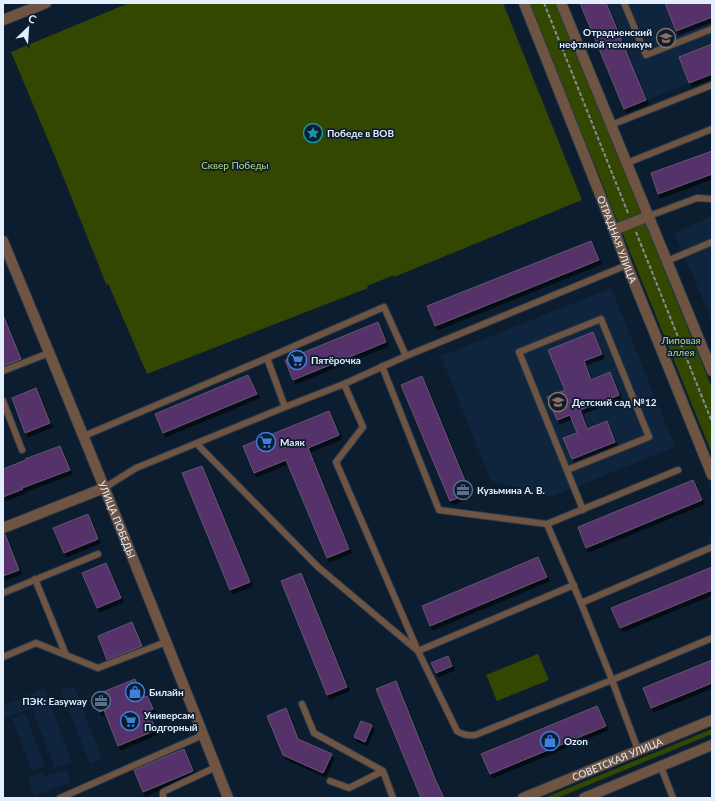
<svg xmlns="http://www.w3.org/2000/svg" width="715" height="801" viewBox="0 0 715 801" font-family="Lato,sans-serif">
	<defs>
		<filter id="shadow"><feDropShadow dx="2.5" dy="4" stdDeviation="0" flood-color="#0009"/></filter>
	</defs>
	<rect width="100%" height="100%" fill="#0c1d30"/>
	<path fill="#0f253e" d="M606 3H712V74L646 100Z
		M712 216V320L674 233Z
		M611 288 675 447 551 497 491 481 441 356Z
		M74 686 102 759 90 764 61 691Z
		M44 689 72 762 55 768 32 708 5 718 3 712V705Z
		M25 713 45 766 32 771 12 718Z
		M66 769 71 782 34 796 28 778 42 773 44 777Z"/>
	<path fill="#344701" d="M129 3H503L582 200 394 277V275L367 286 368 288 147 374 108 283 107 286 56 159 11 52Z
		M529 3H556L712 388V454Z
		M538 654 549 680 497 701 486 675Z
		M712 729V734L557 798H544Z"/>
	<path fill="#56326b" stroke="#64556e" filter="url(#shadow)" d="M580 3H606L646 100 624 109Z
		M665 3H712V17L676 31Z
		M712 44V74L689 83 679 57Z
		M712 151V174L658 194 651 173Z
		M591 241 599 260 435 326 427 306Z
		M3 315 21 359 3 366Z
		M378 322 386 342 293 380 285 360Z
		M593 332 602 354 584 361 591 380 610 372 619 395 580 410 587 429 607 421 615 442 572 459 563 438 577 433 570 415 557 420 547 397 565 390 548 350Z
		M248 375 257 394 163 433 155 414Z
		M422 376 470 493 450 501 401 385Z
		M36 388 50 423 25 433 12 398Z
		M329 411 339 435 308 448 349 549 327 558 286 460 254 473 243 446Z
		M60 446 70 470 22 488 23 489 3 497V469L26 460 25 459Z
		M202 466 250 582 230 590 182 473Z
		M693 480 702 500 586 548 578 527Z
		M88 514 98 539 64 553 53 528Z
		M3 534H5L19 570 3 576Z
		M538 557 547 577 430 626 422 606Z
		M106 563 121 598 97 608 82 573Z
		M712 567V590L620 628 611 608Z
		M301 573 347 687 327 695 281 581Z
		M132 622 142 646 107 660 98 636Z
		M448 656 452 666 436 673 431 663Z
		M712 660V683L651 708 643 688Z
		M135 679 143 697 147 696 150 702 153 709 148 711 156 730 118 746 104 710 99 712 93 696Z
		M396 681 436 781 444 798H421L376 689Z
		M597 706 606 726 490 774 481 754Z
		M286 708 298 739 332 754 323 773 283 755 267 716Z
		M361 721 372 725 365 742 354 737Z
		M184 749 193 771 143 792 134 770Z"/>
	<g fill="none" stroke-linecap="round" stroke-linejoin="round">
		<g stroke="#2a3a4d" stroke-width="8">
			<path id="lane" d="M624 3 646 55 712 29
				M611 125 712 85
				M627 163 712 129
				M649 216 697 198 712 199
				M667 261 712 242
				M267 358 285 407
				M382 366 439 510 547 524 581 603 612 680 712 638
				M3 371 49 353
				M344 384 363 427 336 462 418 651 574 585
				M3 401 22 450
				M84 436 267 358 384 307 406 356
				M197 444 318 567 418 651 457 731C463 735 468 736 475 735L612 680 638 750
				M567 470 649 437 601 319 519 352 583 510
				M104 488 136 468 285 407 344 384 406 356 627 265
				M547 524 678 470
				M35 579 66 655
				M3 593 98 554
				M581 603 712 547
				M3 657 36 643 98 668 166 642
				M302 704 314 733 383 771 393 798
				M661 767 673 798
				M330 781 349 788 383 771
				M60 798 203 735
				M163 798V792L216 767"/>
		</g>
		<g stroke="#2a3a4d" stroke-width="12">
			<g id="street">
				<path id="s1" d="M524 3 614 230 627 265 712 475"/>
				<path d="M561 3 712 371"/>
				<path d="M3 20 46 3"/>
				<path d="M614 230 649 216"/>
				<path id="s2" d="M3 241C80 426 155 612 228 798"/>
				<path d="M3 528 104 488"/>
				<path id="s3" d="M523 798 712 720"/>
				<path d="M584 798 712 745"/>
			</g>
		</g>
		<path stroke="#808e9e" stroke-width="2" stroke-dasharray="4 2" stroke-linecap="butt" d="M544 3 628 213
			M636 232 712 422"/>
		<use href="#lane" stroke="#6f5541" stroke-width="6"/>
		<use href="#street" stroke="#6f5541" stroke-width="10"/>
	</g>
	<defs>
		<g id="university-ring" transform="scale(1)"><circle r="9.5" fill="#0c1d30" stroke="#8d6e63" stroke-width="1.5"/><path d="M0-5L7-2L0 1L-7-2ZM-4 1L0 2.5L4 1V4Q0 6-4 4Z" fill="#8d6e63"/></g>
		<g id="sight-ring" transform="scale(1)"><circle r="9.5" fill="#0c1d30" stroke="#0f9aa8" stroke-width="1.5"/><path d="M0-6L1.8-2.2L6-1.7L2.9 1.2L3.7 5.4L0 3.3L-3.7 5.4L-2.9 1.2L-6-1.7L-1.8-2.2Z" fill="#0f9aa8"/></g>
		<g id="supermarket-ring" transform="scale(1)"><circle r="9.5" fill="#0c1d30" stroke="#3f7fe0" stroke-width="1.5"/><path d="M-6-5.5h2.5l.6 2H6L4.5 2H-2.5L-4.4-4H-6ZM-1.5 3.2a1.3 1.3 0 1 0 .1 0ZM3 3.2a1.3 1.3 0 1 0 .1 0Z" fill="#3f7fe0"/></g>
		<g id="school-ring" transform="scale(1)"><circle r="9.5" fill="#0c1d30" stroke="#8d6e63" stroke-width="1.5"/><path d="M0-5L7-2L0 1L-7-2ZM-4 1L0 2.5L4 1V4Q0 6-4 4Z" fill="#8d6e63"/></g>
		<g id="office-ring" transform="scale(1)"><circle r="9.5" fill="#0c1d30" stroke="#5c6f8a" stroke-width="1.5"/><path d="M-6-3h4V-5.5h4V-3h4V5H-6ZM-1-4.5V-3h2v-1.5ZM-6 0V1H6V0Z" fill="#5c6f8a"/></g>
		<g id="shop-ring" transform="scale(1)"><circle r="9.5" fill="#0c1d30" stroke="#3f7fe0" stroke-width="1.5"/><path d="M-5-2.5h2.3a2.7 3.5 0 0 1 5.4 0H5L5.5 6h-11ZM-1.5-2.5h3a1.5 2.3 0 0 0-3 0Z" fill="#3f7fe0"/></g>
	</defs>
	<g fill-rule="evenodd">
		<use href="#university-ring" x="666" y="38"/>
		<use href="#sight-ring" x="313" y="133"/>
		<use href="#supermarket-ring" x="297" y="360"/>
		<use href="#school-ring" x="558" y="402"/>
		<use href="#supermarket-ring" x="266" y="442"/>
		<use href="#office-ring" x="463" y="490"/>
		<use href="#shop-ring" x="135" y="692"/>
		<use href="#office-ring" x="101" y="701"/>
		<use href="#supermarket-ring" x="130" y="721"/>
		<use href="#shop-ring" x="550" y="741"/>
	</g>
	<g text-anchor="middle" stroke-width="3.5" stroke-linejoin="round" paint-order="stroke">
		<g font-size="10" font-weight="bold" fill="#e3effc" stroke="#0c1d30" text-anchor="start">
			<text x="652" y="36" text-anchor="end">Отрадненский<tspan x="652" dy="12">нефтяной техникум</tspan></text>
			<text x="327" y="137">Победе в ВОВ</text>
			<text x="311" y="364">Пятёрочка</text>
			<text x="572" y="406">Детский сад №12</text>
			<text x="280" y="446">Маяк</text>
			<text x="477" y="494">Кузьмина А. В.</text>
			<text x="149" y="696">Билайн</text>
			<text x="87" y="705" text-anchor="end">ПЭК: Easyway</text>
			<text x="144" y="719">Универсам<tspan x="144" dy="12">Подгорный</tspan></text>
			<text x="564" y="745">Ozon</text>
		</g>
		<g font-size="10" fill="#badd7a" stroke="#0c1d30">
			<text x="235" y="169">Сквер Победы</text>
			<text x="681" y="344">Липовая<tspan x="681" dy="12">аллея</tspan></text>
		</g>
		<g font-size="10" fill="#e3effc" stroke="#0c1d30">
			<text dy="4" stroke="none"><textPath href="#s1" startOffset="254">ОТРАДНАЯ УЛИЦА</textPath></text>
			<text dy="4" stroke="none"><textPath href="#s2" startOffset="301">УЛИЦА ПОБЕДЫ</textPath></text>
			<text dy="4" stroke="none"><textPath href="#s3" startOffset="102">СОВЕТСКАЯ УЛИЦА</textPath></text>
		</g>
	</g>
	<rect width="715" height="801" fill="none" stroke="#e3effc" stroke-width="8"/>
	<g transform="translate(28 28) rotate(25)" stroke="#0c1d30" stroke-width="3" paint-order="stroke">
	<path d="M0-3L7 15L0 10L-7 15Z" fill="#e3effc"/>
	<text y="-6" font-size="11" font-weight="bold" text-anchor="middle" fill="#e3effc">С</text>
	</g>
</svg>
